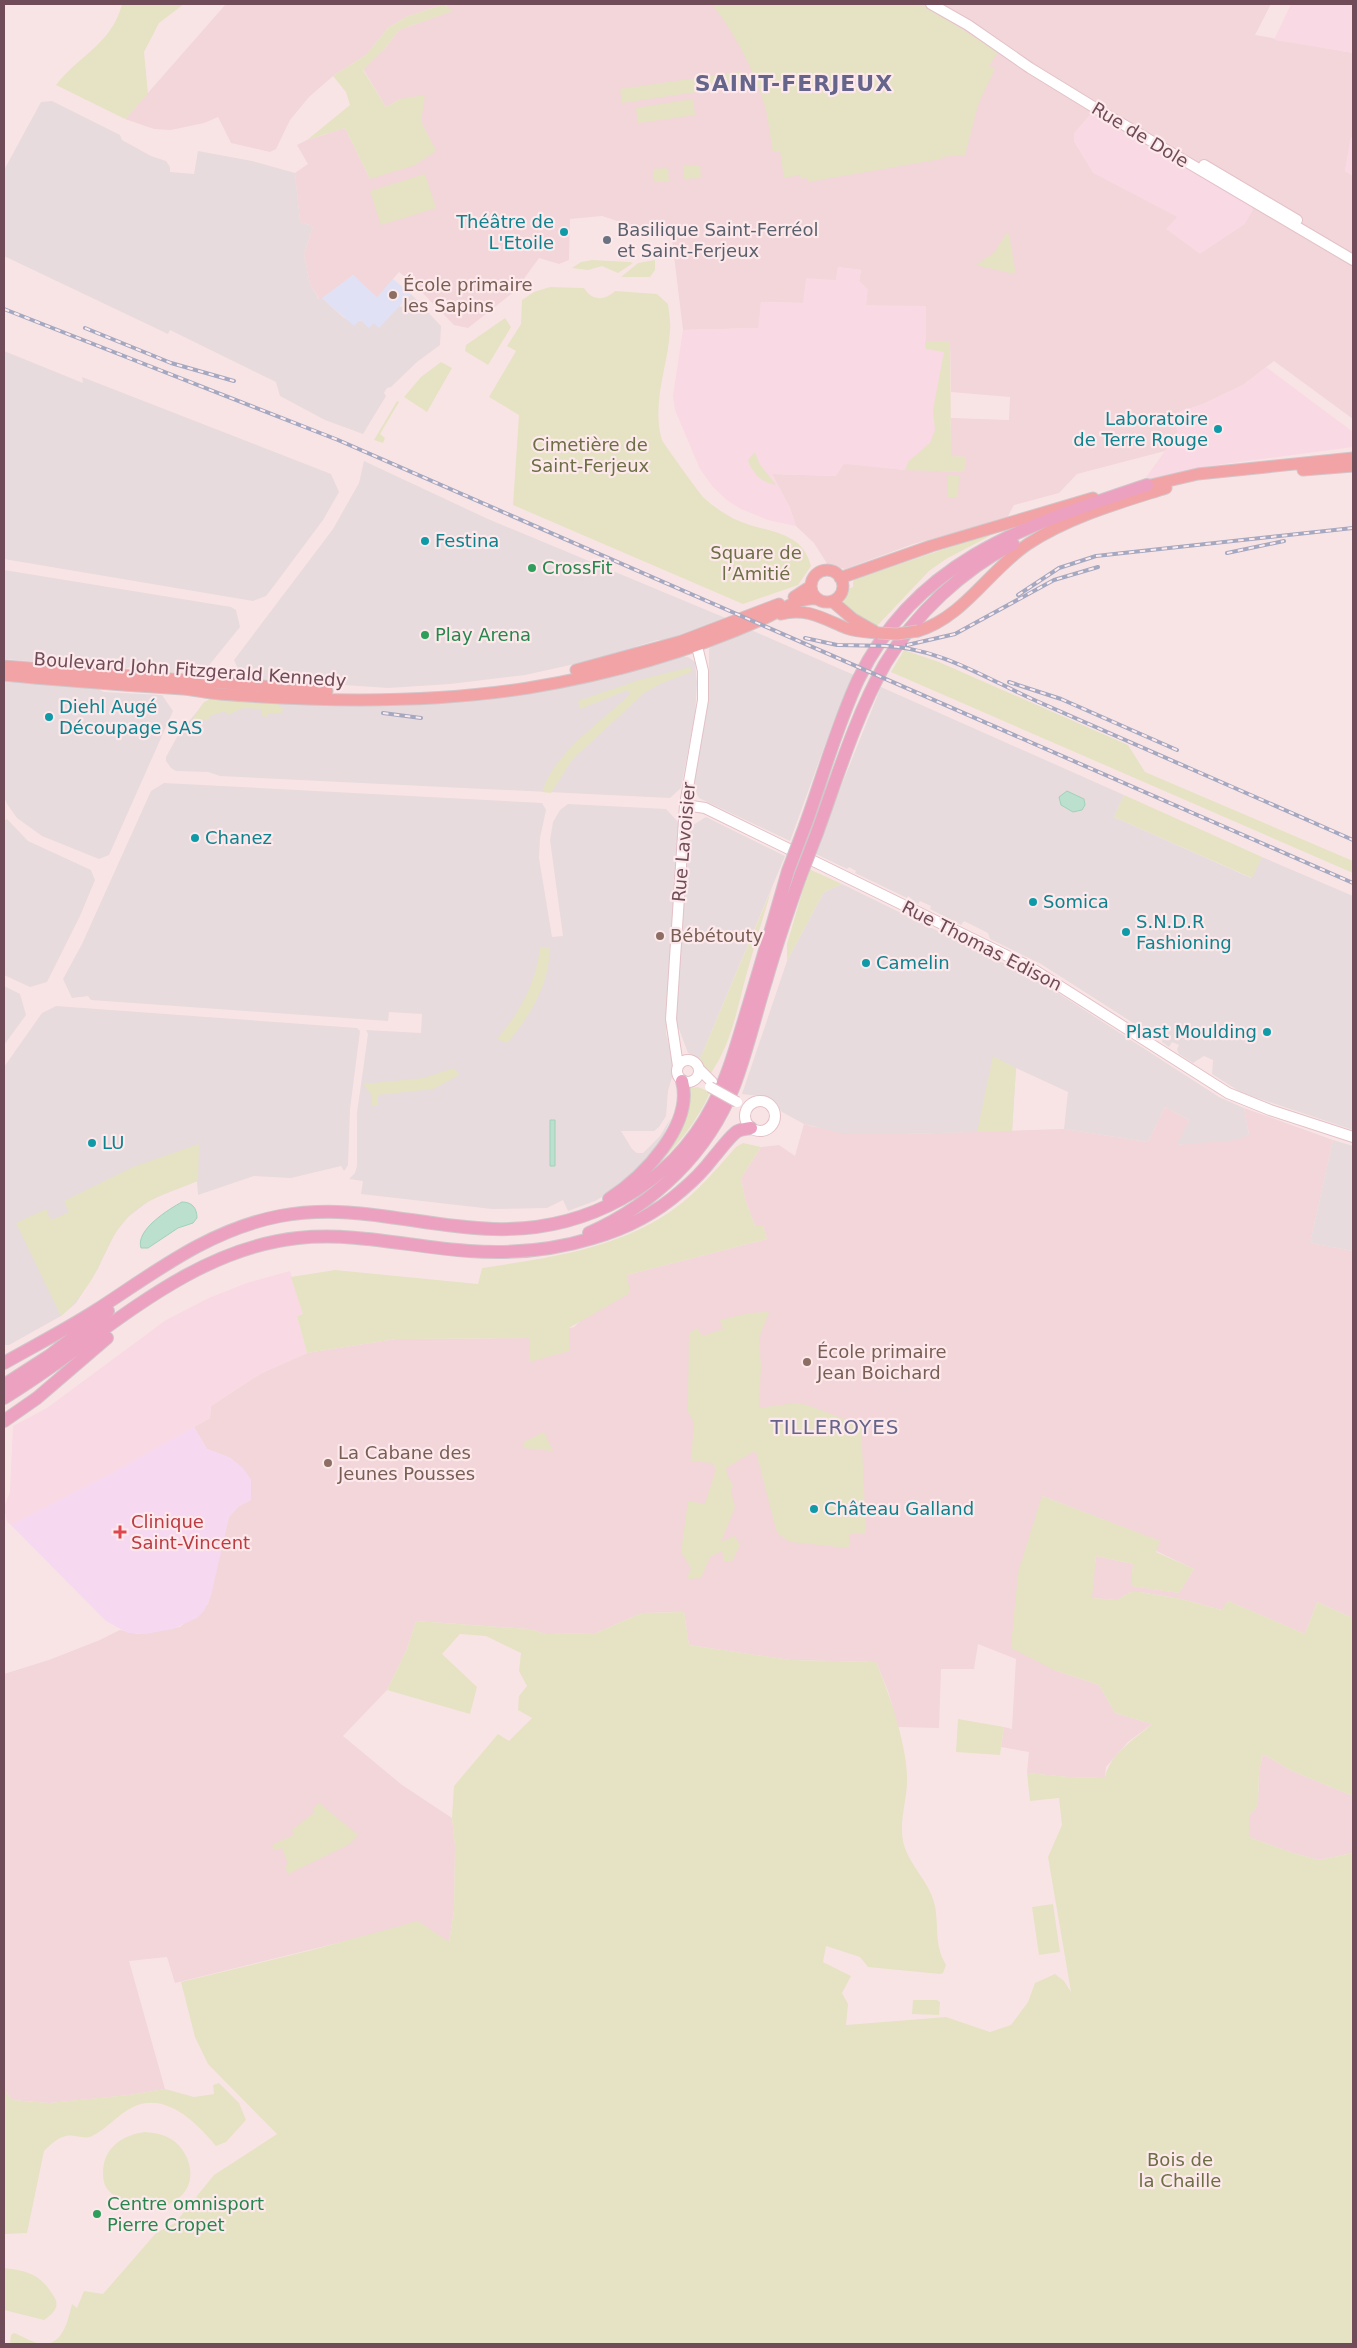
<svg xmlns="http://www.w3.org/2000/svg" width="1357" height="2348" viewBox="0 0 1357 2348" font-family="'DejaVu Sans',sans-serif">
	<rect width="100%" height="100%" fill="#f9e4e5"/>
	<path fill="#f2d6d9" d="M226 4H444L406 17 388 28 366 55 333 76 309 97 290 120 276 149 270 152 231 143 218 117 204 123 171 130 154 129 125 119Z
		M446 4H1271L1255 35 1353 53V136L1351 138 1345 171 1353 176V419L1274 361 1243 385 1203 404 1173 414 1178 432 1165 451 1077 474 1059 493 1014 505 1007 518 990 523 913 544 845 569 828 565 814 543 796 526 789 506 772 474 835 476 843 463 905 470 951 456V418L1009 420 1010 397 951 392 950 341H925L891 307 866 305 867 289 859 281 861 270 838 267 836 280 803 303 761 302 759 328 683 330 672 239 602 216 570 219 569 260 559 264 539 258 515 291 468 328 454 325 413 283 399 272 377 298 353 275 320 300 310 284 304 255 313 226 300 222 295 173 308 164 297 145 307 140 345 128 370 179 400 99 386 107 363 69 387 46 399 30 452 11 448 9Z
		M1165 1107 1189 1120 1178 1145 1249 1135 1244 1108 1333 1140 1310 1243 1353 1251V1618L1317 1602 1305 1634 1228 1601 1222 1610 1181 1599 1140 1592H1131L1117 1600 1091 1598 1096 1556 1133 1564 1132 1586 1179 1593 1194 1569 1156 1551 1159 1541 1042 1496 1054 1670 1099 1685 1115 1713 1152 1724 1128 1742 1106 1767 1105 1778 1069 1777 1027 1773 1029 1752 1001 1747 1004 1727 1012 1729 1016 1659 978 1644 974 1669H941L939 1728 898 1727 888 1691 876 1662 790 1660 689 1645 684 1612 642 1613 596 1633 546 1634 529 1629 416 1621 407 1649 387 1690 343 1736 402 1785 452 1818 455 1846 454 1910 449 1942 362 1937 175 1983 167 1957 129 1961 165 2089 129 2095 49 2103 12 2100 4 2089V1674L49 1660 100 1640 120 1630 138 1634 180 1627 208 1604 229 1517 239 1506 251 1500 231 1458 207 1449 194 1427 210 1418 211 1406 260 1374 307 1353 396 1339 530 1338 574 1327 627 1275 767 1239 763 1226H755L745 1199 741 1178 761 1147 779 1145 795 1156 804 1124 814 1127 904 1134 1064 1129 1148 1142Z
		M1263 1754 1292 1771 1353 1796V1853L1319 1860 1290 1852 1249 1837V1816L1258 1805 1259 1771Z"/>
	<path fill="#f8d9e4" d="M1291 4H1353V53L1274 40Z
		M1093 111 1252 207 1253 210 1245 224 1200 254 1166 229 1177 217 1093 173 1074 142V133Z
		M1353 136V176L1345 171 1350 140Z
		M838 267 861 270 859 281 868 289 866 305 926 306V341H950L951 456 966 457 964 472 905 470 844 464 836 476 772 474 789 506 796 526 768 520 741 509 728 501 713 487 700 469 675 410 673 396 683 330 758 328 761 302 803 303 806 278 836 280Z
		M1266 367 1353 432V447L1209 466 1144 480 1178 433 1172 414 1203 404 1243 385Z
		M290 1271 303 1314 297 1316 307 1353 260 1374 211 1406 210 1418 112 1473 18 1522 11 1525 7 1522 4 1507 10 1492 13 1426 47 1408 166 1320 209 1298 247 1283Z"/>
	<path fill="#e7dbdd" d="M52 101 120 135 122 140 151 156 166 161 170 167V172L194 174 198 151 252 161 295 173 300 222 313 226 304 255 310 284 319 299 322 298 344 318 373 323 399 306 401 307 411 294 441 326 440 345 417 362 391 387 387 388 384 393 386 396 363 434 325 420 280 396 276 382 170 330 168 334 4 256V170L41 102Z
		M4 351 83 383 82 377 331 474 339 492 323 520 273 587 266 596 253 601 4 559Z
		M364 461 488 519 728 619 667 640H658L637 646 629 652 525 675 450 684 388 688 242 678 234 660 333 529 359 483Z
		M4 570 231 607 236 610 240 627 206 669 197 673 164 672 158 668 133 666 125 669 4 659Z
		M751 630 854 675 834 720 790 841 699 798 692 786 709 689V649L715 644Z
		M680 656 688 657 695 662 697 683 695 715 681 788 670 798 220 776 208 772 176 771 171 768 166 761V757L178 735 203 704 210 699 306 704 381 705 619 676Z
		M4 679 96 688 104 692 162 695 173 711 109 855 99 859 42 836 17 818 7 804 4 797Z
		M881 687 1124 795 1114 817 1251 878 1262 857 1353 896V1130L1242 1093 1212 1074 1213 1060 1204 1056 1193 1063 1179 1054 1177 1049 1179 1045 1172 1042 1169 1047 1162 1042 1163 1038 1154 1033 1152 1035 1041 964 990 939 988 933 964 921 961 925 930 909 931 906 920 901 918 904 908 896 907 898 855 873 856 871 849 867 847 869 816 854 815 851Z
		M164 783 542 803 546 810 540 838 539 858 552 937 563 936 550 840 553 822 560 810 568 804 666 809 679 823 666 1033 673 1063 672 1077 668 1091 666 1116 659 1127 654 1131H621L632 1149 637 1153H643L660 1136 671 1118 662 1139 638 1168 617 1188 595 1201 568 1211 563 1200 547 1208 492 1209 361 1194 363 1181 349 1179 355 1173 357 1166V1113L368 1034 366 1030 421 1033 422 1014 389 1012 388 1021 91 1000 88 996 72 998 63 979 82 944 151 791Z
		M706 817 785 856 700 1059 688 1053 679 1029 676 1025V1011L690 827Z
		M7 819 28 841 91 870 95 880 80 916 47 982 30 987 4 975V821Z
		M842 884 1038 980 1219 1097 1244 1108 1249 1135 1237 1140 1177 1145 1189 1120 1165 1107 1148 1142 1064 1129 1068 1092 1016 1068 1012 1131 904 1134 841 1133 804 1124 782 1112 774 1102 766 1097 742 1094 787 961 824 892Z
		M4 986 20 994 26 1015 4 1045Z
		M56 1006 357 1028 360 1031 350 1109 348 1165 344 1171 341 1166 291 1178 254 1176 198 1195 197 1181 150 1200 128 1217 115 1233 97 1270 76 1303 61 1316 9 1345H4V1067L42 1013Z
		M1333 1140 1353 1146V1251L1310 1243Z"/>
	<path fill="#e1e1f5" d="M353 275 377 297 393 279 411 294 379 328 374 323 369 328 360 320 354 326 322 298Z"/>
	<path fill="#f6d8f0" d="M194 1427 207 1449 231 1458 243 1468 251 1479V1500L239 1506 229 1517 211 1596 204 1611 197 1618 173 1629 146 1634 128 1633 106 1621 11 1525 112 1473Z"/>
	<path fill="#e5e3c4" d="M122 4H184L159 23 144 52 148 94 125 119 56 85C79 55 112 44 122 4Z
		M444 4 453 11 399 30 387 46 363 70 386 107 400 99 425 95 421 121 436 151 415 165 370 179 345 128 307 140 350 105 346 92 333 76 366 55 388 28 406 17Z
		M712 4H922L998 52 989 66 995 69 979 102 965 155 941 157V159L808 182 807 178 801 179 800 175 784 178 780 151 773 152C770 137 769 121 765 106 754 70 735 33 712 4Z
		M739 72 744 85 622 103 620 89Z
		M693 99 695 115 638 123 636 108Z
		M700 165 701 178 684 179 683 166Z
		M668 168 669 181 654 182 653 169Z
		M425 174 436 208 381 225 370 191Z
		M1006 234H1009L1015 270 1014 274 976 265 995 252Z
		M592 260 630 262 633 263 618 273 602 266 588 270 572 268 581 262Z
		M655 260V270L650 277H621L638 263Z
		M550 287 584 288C592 301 605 301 615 291L657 294 668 304C669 313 671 322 670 331 668 366 651 404 662 440 664 444 700 494 704 498 714 507 727 516 739 521 767 533 802 530 811 566L798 585 743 604 513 505 519 415 489 397 516 351 507 346 521 324 522 300 534 292Z
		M505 318 511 327 488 365 465 351 466 345Z
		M925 341H950L951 456 966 457 964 472 905 470 909 461 930 443 935 430 933 410 944 352 926 349Z
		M441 362 452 368 427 412 404 397 421 377Z
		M397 401 399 402 380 434 385 438 383 443 374 440Z
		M755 452 759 463 776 485C762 483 752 473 748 460Z
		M948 475 959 476 958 497H948Z
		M1001 530 946 559 929 571 877 626 862 621 843 604 848 589 853 587V582L855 579Z
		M904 650 939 662 1128 745 1145 772 1353 861V873L891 672Z
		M691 667V672L662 683 644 693 572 760 551 793 542 792C556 750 600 724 630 694L628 690 580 709 578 701 639 680Z
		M210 699 279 704V707H283L282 713H268L267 717 262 716V709L243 708 228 715 225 711 210 716V719L201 721 185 730 204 702Z
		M1124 795 1262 857 1252 878 1114 817Z
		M809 869 842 884 824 892 787 961V944Z
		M772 888C763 918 754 947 746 976 737 1010 731 1044 711 1073L706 1069 700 1059Z
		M540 947H550C550 983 530 1017 507 1043L497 1039C521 1011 536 983 540 947Z
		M993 1056 1016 1068 1012 1131 977 1132Z
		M454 1068 459 1075 433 1089 377 1095 378 1106H371L372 1095 363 1084 424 1078Z
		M698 1087 710 1092C698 1121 677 1145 656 1167L655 1165 689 1098V1088Z
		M743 1143 761 1147 741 1178 745 1199 755 1226H763L767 1239 627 1275 630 1293 569 1328V1351L529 1362 530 1338 396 1339 307 1353 297 1316 303 1314 291 1277 335 1270 478 1284 482 1268C548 1258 618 1249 674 1209 698 1192 717 1168 736 1147Z
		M199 1144 198 1181C173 1191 146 1198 127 1218 113 1233 107 1250 98 1268 89 1286 76 1303 61 1316L16 1223 46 1209 51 1220 69 1212 64 1201 133 1167Z
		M769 1312 759 1338 761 1366 759 1408 797 1403 807 1405 861 1425 866 1534H849V1548L790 1542 777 1533 756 1452H753L726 1468 728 1477 733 1485 731 1492 735 1507 721 1542 735 1536 740 1545 732 1561H724L722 1551 710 1557 701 1578 687 1579 691 1568 681 1552 688 1501 705 1504 716 1469 712 1463 691 1461 694 1423 688 1411 689 1333 698 1328 702 1336 723 1329 720 1320 750 1313Z
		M544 1432 553 1451 524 1448V1442Z
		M1042 1496 1160 1541 1156 1552 1194 1569 1179 1593 1131 1586 1133 1564 1096 1556 1092 1598 1117 1600 1131 1592H1140L1181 1599 1222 1610 1228 1601 1305 1634 1317 1602 1353 1618V1796L1292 1771 1263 1754 1259 1771 1258 1805 1249 1816V1837L1290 1852 1319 1860 1353 1853V2344H10L11 2335 14 2333C22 2336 32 2342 40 2344 63 2347 68 2320 72 2304L77 2308 84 2291 103 2294 156 2233 175 2223 214 2175 277 2134 208 2064 195 2037 181 1982 312 1950 418 1921 449 1942 454 1910 455 1846 452 1818 454 1786 498 1734 509 1741 532 1718 518 1710 519 1696 527 1686 519 1671 521 1653 486 1636 460 1634 442 1654 477 1687 470 1714 387 1690 407 1649 416 1621 529 1629 546 1634 596 1633 642 1613 684 1612 689 1645 790 1660 876 1662C889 1693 906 1742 907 1776 908 1798 899 1819 903 1841 908 1865 930 1881 935 1906 939 1928 934 1944 946 1965L943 1973 940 1974 868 1967 860 1957 826 1946 823 1962 851 1976 842 1993 848 2004 846 2025 946 2017 990 2032 1011 2025 1028 2002 1035 1983 1055 1974 1064 1981 1071 1992 1048 1857 1062 1825 1059 1798 1030 1801 1027 1773 1069 1777 1105 1778C1109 1754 1135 1739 1152 1724L1115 1713 1099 1685 1054 1670 1011 1648 1018 1573Z
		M958 1719 1004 1727 1000 1755 956 1752Z
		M319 1803 358 1835 348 1845 288 1874 285 1866 288 1864 282 1848 274 1850 272 1845 294 1835 292 1830 315 1812 313 1809Z
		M1053 1904 1060 1952 1039 1955 1032 1907Z
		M913 2000H937L940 2002 939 2015 912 2014Z
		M219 2083 239 2103 246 2120 226 2142 216 2146C197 2123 166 2091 133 2107 118 2114 107 2129 92 2136 85 2140 74 2134 66 2136 57 2138 50 2145 44 2151L27 2233 4 2234V2089L12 2100 49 2103 129 2095 165 2089 194 2097 214 2094 213 2085Z
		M145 2132C154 2133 163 2134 171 2139 191 2151 200 2185 176 2200 172 2202 167 2206 163 2207 147 2209 120 2203 109 2191 104 2186 103 2179 103 2173 103 2148 122 2135 145 2132Z
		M4 2268C28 2271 40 2274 53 2295 61 2306 54 2313 44 2320L4 2310Z"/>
	<path fill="#bbe0cd" stroke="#a2d1b9" d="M1067 791 1084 799 1085 805 1082 810 1073 812 1061 805 1059 797Z
		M550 1120H555V1166H550Z
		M182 1202C192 1202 197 1208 197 1218L193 1223 178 1228 148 1248H141C135 1230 169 1209 182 1202Z"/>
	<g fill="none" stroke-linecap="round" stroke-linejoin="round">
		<g stroke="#e3c1c8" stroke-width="12">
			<path id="secondary" d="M931 4 968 25 1030 68 1092 106 1353 260
				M1204 165 1297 220
				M685 805 705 808 1028 966 1228 1093 1270 1110 1353 1137
				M677 1071a11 11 0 1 1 22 0a11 11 0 1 1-22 0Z
				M678 1066 671 1019 685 805 703 700V671L695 638
				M699 1069 712 1082
				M745 1116a15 15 0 1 1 30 0a15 15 0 1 1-30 0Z"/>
		</g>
		<g stroke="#d1c6c9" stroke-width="13">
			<path id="primary" d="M1303 470 1353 466
				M1138 488 1198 474 1353 458
				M811 586a16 16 0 1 1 32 0a16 16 0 1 1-32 0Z
				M840 578 931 546 1093 498
				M794 597 811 586
				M832 601 853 619 874 631
				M781 614C806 607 824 619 846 628 857 632 867 632 878 633
				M918 631C964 617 989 570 1028 544 1069 517 1119 503 1166 488
				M4 666 327 691
				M576 670 682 641 779 604
				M4 675C63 681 123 685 183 689 195 690 207 693 220 694 321 702 427 704 528 688 608 675 689 652 763 619 780 612 798 596 817 599"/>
		</g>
		<g stroke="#d1c6c9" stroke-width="14">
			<path id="highway" d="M805 826C822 779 837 725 858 680 917 558 1028 525 1147 485
				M817 833C837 778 856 715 885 664 915 614 962 570 1013 544
				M609 1199C643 1177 694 1125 682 1081
				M589 1233C654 1204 708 1153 734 1086 747 1052 755 1016 766 981 776 946 788 911 800 877
				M4 1363C34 1346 65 1330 95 1311 154 1273 208 1230 280 1216 356 1202 419 1227 493 1229 584 1232 671 1187 713 1105 729 1074 738 1040 748 1007 762 961 775 916 788 871
				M4 1385 49 1356 108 1311
				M4 1398C99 1341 184 1250 298 1238 356 1232 411 1247 469 1251 510 1254 554 1250 593 1238 625 1229 656 1213 681 1191 693 1181 704 1170 713 1158 720 1150 727 1140 735 1133 739 1129 745 1129 751 1128
				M4 1421 37 1398 107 1338"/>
		</g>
		<use href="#secondary" stroke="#fff" stroke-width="10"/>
		<use href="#primary" stroke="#f1a3a6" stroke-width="11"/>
		<use href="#highway" stroke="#eda1c0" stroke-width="12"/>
		<g stroke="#a4a8c1" stroke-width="4">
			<path id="rail" d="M4 309 338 440 1353 883
				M85 328 171 363 234 381
				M1227 553 1284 541
				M1018 595 1059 568 1096 556 1353 528
				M805 638 837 645 890 646
				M907 645 955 634 1054 580 1098 567
				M883 646C940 647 990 681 1041 703 1145 749 1249 794 1353 840
				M1009 682 1061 699 1177 750
				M383 713 421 718"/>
		</g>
		<use href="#rail" stroke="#fde9eb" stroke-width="2" stroke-dasharray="5.5" stroke-linecap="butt"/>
		<g stroke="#e3c1c8" stroke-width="12" stroke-linecap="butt">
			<path id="secondary-bridge" d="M710 1087 737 1102"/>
		</g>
		<g stroke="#d1c6c9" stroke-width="13" stroke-linecap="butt">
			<path id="primary-bridge" d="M878 633 897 634 918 631"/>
		</g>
		<g stroke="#d1c6c9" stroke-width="14" stroke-linecap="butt">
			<path id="highway-bridge" d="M788 871 805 826
				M800 877 817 833"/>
		</g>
		<use href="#secondary-bridge" stroke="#fff" stroke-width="10"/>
		<use href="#primary-bridge" stroke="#f1a3a6" stroke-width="11"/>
		<use href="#highway-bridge" stroke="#eda1c0" stroke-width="12"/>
	</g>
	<g fill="#0f9aa8" stroke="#fde9eb" stroke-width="2">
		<circle cx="564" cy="232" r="5"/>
		<circle cx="1218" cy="429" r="5"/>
		<circle cx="425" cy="541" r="5"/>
		<circle cx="49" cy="717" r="5"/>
		<circle cx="195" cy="838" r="5"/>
		<circle cx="1033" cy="902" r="5"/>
		<circle cx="1126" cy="932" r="5"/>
		<circle cx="866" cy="963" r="5"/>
		<circle cx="1267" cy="1032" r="5"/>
		<circle cx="92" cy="1143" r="5"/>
		<circle cx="814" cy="1509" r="5"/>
	</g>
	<circle fill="#6b7280" stroke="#fde9eb" stroke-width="2" cx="607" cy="240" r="5"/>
	<g fill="#8d6e63" stroke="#fde9eb" stroke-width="2">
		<circle cx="393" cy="295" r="5"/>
		<circle cx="660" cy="936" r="5"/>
		<circle cx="807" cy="1362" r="5"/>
		<circle cx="328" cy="1463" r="5"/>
	</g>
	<g fill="#2e9e5b" stroke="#fde9eb" stroke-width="2">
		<circle cx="532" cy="568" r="5"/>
		<circle cx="425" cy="635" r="5"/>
		<circle cx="97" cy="2214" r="5"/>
	</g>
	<path fill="#e0444e" stroke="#fde9eb" stroke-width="2" d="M117.5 1524.5h5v5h5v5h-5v5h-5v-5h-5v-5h5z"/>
	<g text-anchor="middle" stroke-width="4.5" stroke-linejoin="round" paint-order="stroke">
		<g font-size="18" fill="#6f4c57" stroke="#fde9eb">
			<text transform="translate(1140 135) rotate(31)" y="6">Rue de Dole</text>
			<text transform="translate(190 670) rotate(4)" y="6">Boulevard John Fitzgerald Kennedy</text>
			<text transform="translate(684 842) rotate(-85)" y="6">Rue Lavoisier</text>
			<text transform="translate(982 946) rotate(27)" y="6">Rue Thomas Edison</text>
		</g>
		<g font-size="18" fill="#0d838f" stroke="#fde9eb" text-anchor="start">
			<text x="554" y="228" text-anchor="end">Théâtre de<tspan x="554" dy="21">L'Etoile</tspan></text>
			<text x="1208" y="425" text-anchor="end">Laboratoire<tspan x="1208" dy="21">de Terre Rouge</tspan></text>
			<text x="435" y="547">Festina</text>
			<text x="59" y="713">Diehl Augé<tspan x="59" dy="21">Découpage SAS</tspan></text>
			<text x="205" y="844">Chanez</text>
			<text x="1043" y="908">Somica</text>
			<text x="1136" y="928">S.N.D.R<tspan x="1136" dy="21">Fashioning</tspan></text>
			<text x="876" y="969">Camelin</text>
			<text x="1257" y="1038" text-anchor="end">Plast Moulding</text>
			<text x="102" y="1149">LU</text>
			<text x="824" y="1515">Château Galland</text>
		</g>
		<g font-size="18" fill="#5b616d" stroke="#fde9eb" text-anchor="start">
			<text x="617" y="236">Basilique Saint-Ferréol<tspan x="617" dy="21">et Saint-Ferjeux</tspan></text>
		</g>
		<g font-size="18" fill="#785e54" stroke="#fde9eb" text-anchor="start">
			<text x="403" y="291">École primaire<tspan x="403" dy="21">les Sapins</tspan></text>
			<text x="670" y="942">Bébétouty</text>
			<text x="817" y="1358">École primaire<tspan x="817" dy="21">Jean Boichard</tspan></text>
			<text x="338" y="1459">La Cabane des<tspan x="338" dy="21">Jeunes Pousses</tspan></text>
		</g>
		<g font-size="18" fill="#6c6e43" stroke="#fde9eb">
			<text x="590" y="451">Cimetière de<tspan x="590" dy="21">Saint-Ferjeux</tspan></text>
			<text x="756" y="559">Square de<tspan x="756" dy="21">l’Amitié</tspan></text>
			<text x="1180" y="2166">Bois de<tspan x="1180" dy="21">la Chaille</tspan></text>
		</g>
		<g font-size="18" fill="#27864d" stroke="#fde9eb" text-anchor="start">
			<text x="542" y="574">CrossFit</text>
			<text x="435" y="641">Play Arena</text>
			<text x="107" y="2210">Centre omnisport<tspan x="107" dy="21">Pierre Cropet</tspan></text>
		</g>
		<g font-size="18" fill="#be3a42" stroke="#fde9eb" text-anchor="start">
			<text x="131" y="1528">Clinique<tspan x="131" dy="21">Saint-Vincent</tspan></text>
		</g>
		<g font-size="20" letter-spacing="1" fill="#65658b" stroke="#fde9eb">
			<text x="835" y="1434">TILLEROYES</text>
		</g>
		<g font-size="22" font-weight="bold" letter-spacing="1" fill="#65658b" stroke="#fde9eb">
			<text x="794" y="91">SAINT-FERJEUX</text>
		</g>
	</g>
	<rect width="1357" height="2348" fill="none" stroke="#6f4c57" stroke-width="10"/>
</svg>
